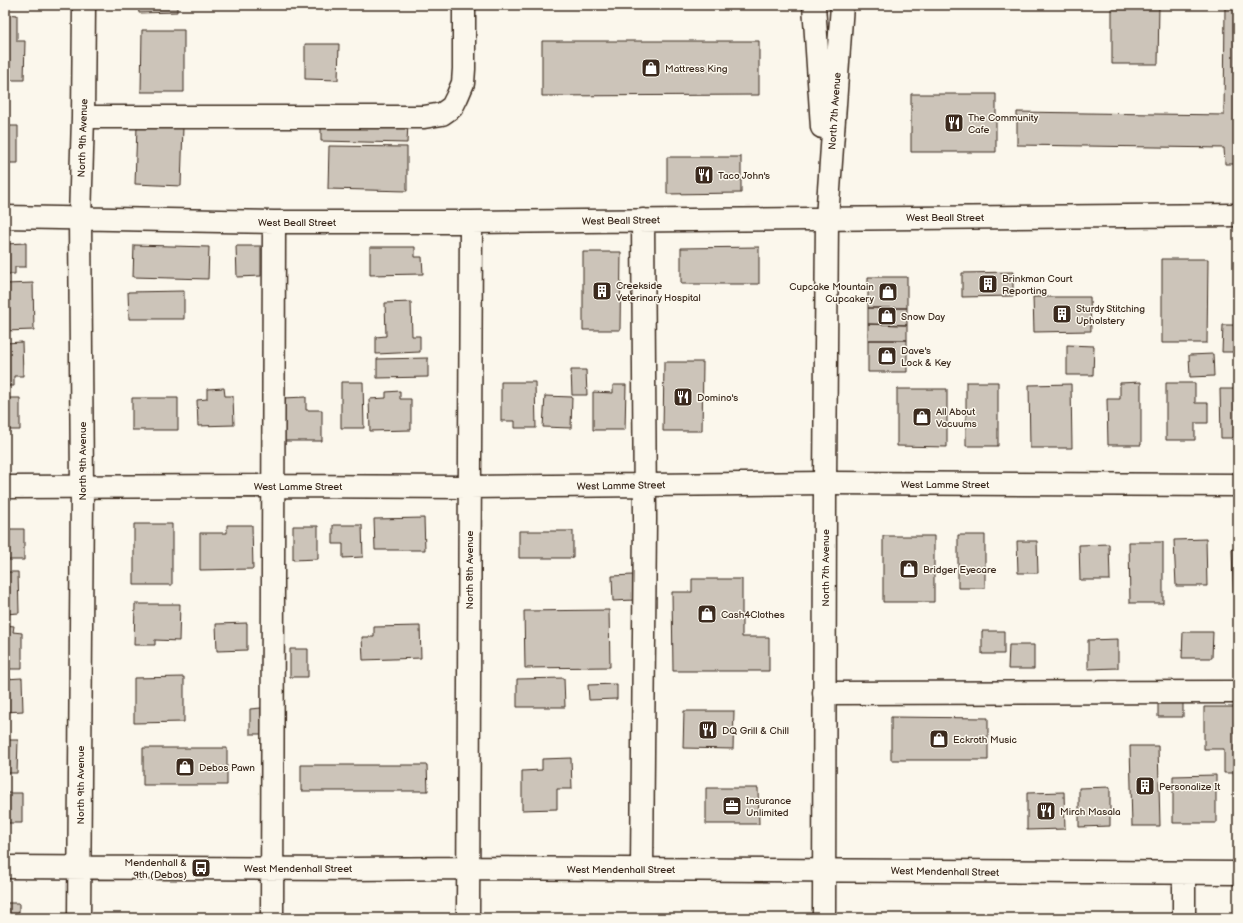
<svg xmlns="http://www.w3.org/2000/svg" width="1243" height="923" viewBox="0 0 1243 923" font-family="'Balsamiq Sans',sans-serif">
	<rect width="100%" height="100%" fill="#fbf7ec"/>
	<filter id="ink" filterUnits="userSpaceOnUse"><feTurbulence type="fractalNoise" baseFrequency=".025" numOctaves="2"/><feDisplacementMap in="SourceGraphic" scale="8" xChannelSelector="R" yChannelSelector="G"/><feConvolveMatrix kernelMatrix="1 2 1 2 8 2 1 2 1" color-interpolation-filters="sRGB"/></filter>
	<g filter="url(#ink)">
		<path fill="#ccc4b9" stroke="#3b2a1e" d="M138 5H177V12L139 13Z
			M1112 5H1159L1158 64H1112Z
			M1225 5H1238V164H1225L1224 148 1017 145V112L1224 115Z
			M5 14 17 15V41H25L24 80H5Z
			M142 30H184V92H141Z
			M542 41H759V95L542 96Z
			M305 44H339L338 80 305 79Z
			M911 94H996V152H911Z
			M321 122 408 123 407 143 321 141Z
			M5 126H18V163H5Z
			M137 126 183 127 181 186 135 184Z
			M329 146 407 147V191L328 189Z
			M667 157H741V193L667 194Z
			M26 243V267H15V274H5V244Z
			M134 245 209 247 208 279 133 277Z
			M236 246H261V276L237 277Z
			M370 247H415V257H422L423 274 370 275Z
			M759 247V284H681V248Z
			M583 252H621L620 330H583Z
			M1162 259H1208L1207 343H1162Z
			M1013 272V296L962 297V273Z
			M868 277H907V308H868Z
			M33 283 34 330 5 331V284Z
			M184 291V319H129L128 292Z
			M1033 297H1090L1091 331 1034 332Z
			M411 302 412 336H420V352L376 354V337L386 336 385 303Z
			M868 308H907V325L868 324Z
			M868 324 907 325V340H868Z
			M1223 325H1238V352H1222Z
			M868 340H907V372H868Z
			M22 342 23 376H14V386H5V343Z
			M1067 345 1094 346 1093 375H1067Z
			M1213 354 1214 376 1190 377 1189 355Z
			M428 358V377L377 378V359Z
			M664 362H703L702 431H663Z
			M571 370H586L587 395H572Z
			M341 382H363L364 428H341Z
			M501 382H535L536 428H515V421H501Z
			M966 382H998V446H966Z
			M1141 382V445H1108L1107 399H1120V383Z
			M1166 383H1195V403H1208V423H1195V440H1166Z
			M1071 384 1072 448H1030L1029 385Z
			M613 385H626L625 430H593V392L613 393Z
			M224 388 225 396H233L234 425 198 426 197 400 207 399V389Z
			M897 389H947V447L897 446Z
			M1220 389H1238V438H1221Z
			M400 391V399H411V430L370 431 369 399 386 398V392Z
			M545 396 572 397 571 428 543 427Z
			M306 397V410H322V441H283V398Z
			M5 398H20V430H5Z
			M132 398H178V430H132Z
			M424 518 425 550H375L374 519Z
			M134 524H172V585H134Z
			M227 525H252L253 569 200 570V533H227Z
			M333 525H362L363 557 343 558V544H333Z
			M293 526H318V559L293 560Z
			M5 529H24V560H5Z
			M519 531H573V558H519Z
			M958 535H985V588H958Z
			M883 536H934V602H883Z
			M1206 539 1207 586H1176L1174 540Z
			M1017 541H1037L1038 573H1018Z
			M1129 542H1163V603H1130Z
			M1109 544 1110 580H1080L1079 545Z
			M1232 549H1238V606H1234Z
			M5 572H18L19 613 5 614Z
			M633 575 634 600 613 601 612 576Z
			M692 579H742V637H769V671H673L672 592H692Z
			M135 604H180L179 641 155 640V645H134Z
			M609 610 610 667 525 668 524 611Z
			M247 623V650L217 651 216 624Z
			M5 625 14 626 13 632 22 633V669H5Z
			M420 626 421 658 363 660 362 637H374V627Z
			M982 631H1004V654H982Z
			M1183 632H1213L1212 658H1182Z
			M1118 639V668L1088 669V640Z
			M1009 645H1034V669H1008Z
			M290 649H308V677H290Z
			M184 677V722L134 723V678Z
			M22 678 23 711 5 712V679Z
			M564 678 565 707H517V679Z
			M617 684V699L589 700 588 685Z
			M1158 695H1183V717H1158Z
			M1204 707H1238V773H1224V749H1204Z
			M261 708 262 734H250V709Z
			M684 711H734L733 749 683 748Z
			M891 717 988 718V760H891Z
			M5 740H18L17 773H5Z
			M1130 746H1158L1160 826H1132Z
			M143 748H227V785H143Z
			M571 758 572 789H557V809L522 810V771L542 770V759Z
			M301 765H427L428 791H301Z
			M1216 775V823H1173V776Z
			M1110 787V826L1079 827V788Z
			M706 788H758L759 824H706Z
			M1064 792 1065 829 1027 830V793Z
			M5 793H22V823H5Z
			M5 903H19V918H5Z"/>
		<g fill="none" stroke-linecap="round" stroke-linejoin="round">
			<g stroke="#3b2a1e" stroke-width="25">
				<path id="minor" d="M83 117H424L442 114 452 107 457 97 463 83 464 69V5
					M5 217 274 222H471L1238 215
					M5 487 274 486 469 487 825 483 1238 485
					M824 693 1238 692
					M5 867 349 869 468 868 1238 873
					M642 869 645 519 643 220
					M1184 873V918
					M79 918 82 488 80 219 83 117 84 5
					M272 918 274 222
					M468 918 471 222"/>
			</g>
			<g stroke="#3b2a1e" stroke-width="25">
				<path id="major" d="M814 5 822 127
					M824 918 825 483 827 218 842 5"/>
			</g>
			<use href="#minor" stroke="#fbf7ec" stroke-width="22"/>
			<use href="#major" stroke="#fbf7ec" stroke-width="22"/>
		</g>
	</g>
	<defs>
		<g id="shop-square" transform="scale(1)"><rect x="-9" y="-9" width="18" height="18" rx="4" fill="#3b2a1e" stroke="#fbf7ec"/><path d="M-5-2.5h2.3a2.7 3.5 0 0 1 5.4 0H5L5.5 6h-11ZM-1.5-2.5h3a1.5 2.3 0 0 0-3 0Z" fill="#fff"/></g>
		<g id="restaurant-square" transform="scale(1)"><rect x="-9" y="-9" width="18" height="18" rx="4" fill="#3b2a1e" stroke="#fbf7ec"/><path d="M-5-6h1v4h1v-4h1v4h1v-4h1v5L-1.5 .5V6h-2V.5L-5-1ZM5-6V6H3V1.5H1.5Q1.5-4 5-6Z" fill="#fff"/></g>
		<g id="building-square" transform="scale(1)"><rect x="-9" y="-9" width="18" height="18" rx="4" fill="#3b2a1e" stroke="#fbf7ec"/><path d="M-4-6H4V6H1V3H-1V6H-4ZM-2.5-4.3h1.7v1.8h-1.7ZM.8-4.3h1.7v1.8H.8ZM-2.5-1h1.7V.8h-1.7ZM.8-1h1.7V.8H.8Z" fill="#fff"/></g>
		<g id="office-square" transform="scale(1)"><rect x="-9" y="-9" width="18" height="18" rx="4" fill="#3b2a1e" stroke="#fbf7ec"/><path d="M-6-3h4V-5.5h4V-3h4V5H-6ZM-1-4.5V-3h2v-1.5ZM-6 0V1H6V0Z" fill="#fff"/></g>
		<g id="bus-square" transform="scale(1)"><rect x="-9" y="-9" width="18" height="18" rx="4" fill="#3b2a1e" stroke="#fbf7ec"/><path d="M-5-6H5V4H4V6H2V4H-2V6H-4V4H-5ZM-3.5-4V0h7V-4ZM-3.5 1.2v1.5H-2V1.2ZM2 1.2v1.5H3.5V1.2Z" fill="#fff"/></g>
	</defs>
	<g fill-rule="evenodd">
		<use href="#shop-square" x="651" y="68"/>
		<use href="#restaurant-square" x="954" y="123"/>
		<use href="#restaurant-square" x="704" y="175"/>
		<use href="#building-square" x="988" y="284"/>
		<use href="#building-square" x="602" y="291"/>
		<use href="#shop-square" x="888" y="292"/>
		<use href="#building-square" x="1062" y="314"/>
		<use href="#shop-square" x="887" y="316"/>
		<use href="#shop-square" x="887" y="356"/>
		<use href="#restaurant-square" x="683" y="397"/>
		<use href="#shop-square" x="922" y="417"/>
		<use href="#shop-square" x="909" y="569"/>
		<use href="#shop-square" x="707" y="614"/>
		<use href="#restaurant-square" x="708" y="730"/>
		<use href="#shop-square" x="939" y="739"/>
		<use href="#shop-square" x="185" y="767"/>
		<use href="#building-square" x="1145" y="786"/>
		<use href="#office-square" x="732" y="806"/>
		<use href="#restaurant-square" x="1046" y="811"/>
		<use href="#bus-square" x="201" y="868"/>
	</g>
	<g text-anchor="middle" stroke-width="3" stroke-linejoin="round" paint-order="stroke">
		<g font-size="10" fill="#3b2a1e" stroke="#fbf7ec" text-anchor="start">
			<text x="665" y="72">Mattress King</text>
			<text x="968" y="121">The Community<tspan x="968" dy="12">Cafe</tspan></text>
			<text x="718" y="179">Taco John's</text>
			<text x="1002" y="282">Brinkman Court<tspan x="1002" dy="12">Reporting</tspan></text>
			<text x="616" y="289">Creekside<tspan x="616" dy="12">Veterinary Hospital</tspan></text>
			<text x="874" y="290" text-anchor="end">Cupcake Mountain<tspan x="874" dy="12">Cupcakery</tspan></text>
			<text x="1076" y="312">Sturdy Stitching<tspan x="1076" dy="12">Upholstery</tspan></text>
			<text x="901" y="320">Snow Day</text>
			<text x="901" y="354">Dave's<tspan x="901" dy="12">Lock &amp; Key</tspan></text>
			<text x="697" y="401">Domino's</text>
			<text x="936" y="415">All About<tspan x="936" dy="12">Vacuums</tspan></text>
			<text x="923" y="573">Bridger Eyecare</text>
			<text x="721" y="618">Cash4Clothes</text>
			<text x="722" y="734">DQ Grill &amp; Chill</text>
			<text x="953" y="743">Eckroth Music</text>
			<text x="199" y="771">Debos Pawn</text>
			<text x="1159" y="790">Personalize It</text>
			<text x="746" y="804">Insurance<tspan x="746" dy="12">Unlimited</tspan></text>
			<text x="1060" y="815">Mirch Masala</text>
			<text x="187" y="866" text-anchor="end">Mendenhall &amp;<tspan x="187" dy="12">9th (Debos)</tspan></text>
		</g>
		<g font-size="10" fill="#3b2a1e" stroke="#fbf7ec">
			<text transform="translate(834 111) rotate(-86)" y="4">North 7th Avenue</text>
			<text transform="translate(82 138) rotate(-88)" y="4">North 9th Avenue</text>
			<text x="945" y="221">West Beall Street</text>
			<text transform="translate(621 220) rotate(-1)" y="4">West Beall Street</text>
			<text x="297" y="226">West Beall Street</text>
			<text transform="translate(82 461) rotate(-90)" y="4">North 9th Avenue</text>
			<text x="945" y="488">West Lamme Street</text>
			<text transform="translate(621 485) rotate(-1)" y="4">West Lamme Street</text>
			<text x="298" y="490">West Lamme Street</text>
			<text transform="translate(825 568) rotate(-90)" y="4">North 7th Avenue</text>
			<text transform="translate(469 570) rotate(-90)" y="4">North 8th Avenue</text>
			<text transform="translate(80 785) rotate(-90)" y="4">North 9th Avenue</text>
			<text x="298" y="872">West Mendenhall Street</text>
			<text x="621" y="873">West Mendenhall Street</text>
			<text transform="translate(945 871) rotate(1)" y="4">West Mendenhall Street</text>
		</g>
	</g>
	<rect width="1243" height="923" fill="none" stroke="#fbf7ec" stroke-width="20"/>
	<rect x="10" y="10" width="1223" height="903" fill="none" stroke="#3b2a1e" stroke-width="1.5" filter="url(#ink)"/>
</svg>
